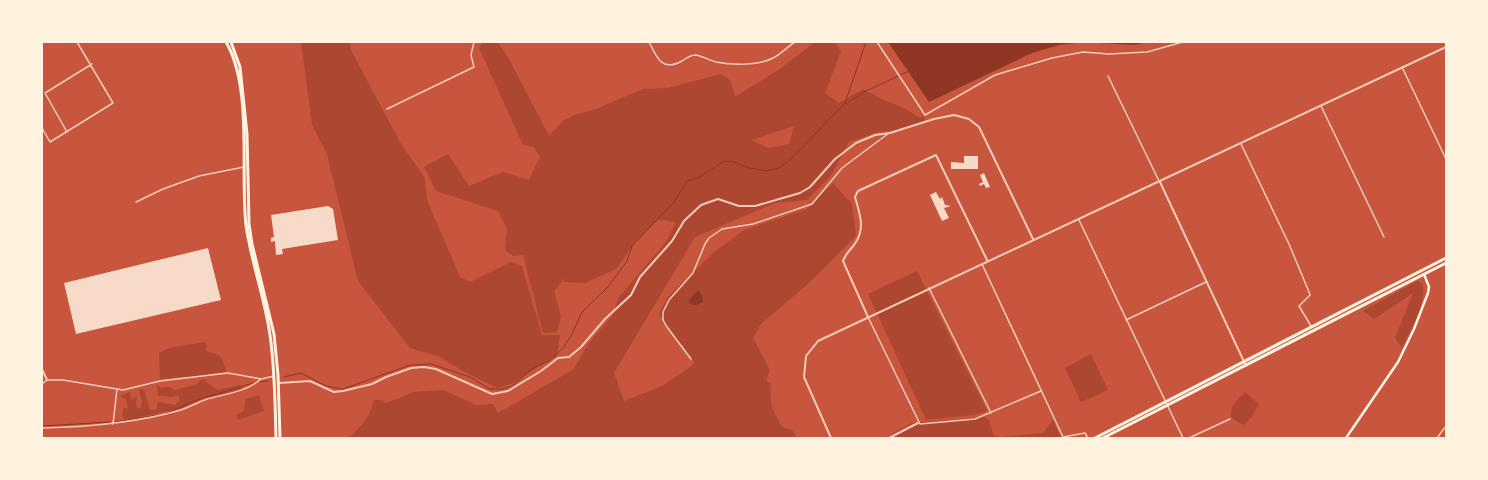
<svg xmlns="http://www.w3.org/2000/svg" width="1488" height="480" viewBox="0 0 1488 480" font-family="'DM Sans',sans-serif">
	<rect width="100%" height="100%" fill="#c8553d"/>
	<path fill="#ae4732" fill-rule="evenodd" d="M301 42H350L351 50 401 144 425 178 427 200 460 277 470 282 511 262 522 266 542 335H560L557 356 550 359 513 383 498 388 468 374 440 357 410 348 358 281 327 154 312 125Z
		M483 42H497L508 57 549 136 564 120 575 115 596 109 643 89 668 88 721 74 731 81 735 97 781 68 815 42H834L841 51 825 93 839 103 863 89 884 100 904 108 920 118 923 116 926 121 893 131 878 132 849 142 830 177 807 200 775 203 695 237 614 373 624 401 662 386 693 365 694 362 659 314 667 298 714 252 744 230 807 209 833 183 852 204 856 236 810 282 761 324 753 338 770 370 766 381 771 383C769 405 772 408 782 427L792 430 796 438H349C360 428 371 415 374 400H382L386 403 414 392 443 390 477 405 493 404 498 413 574 369 588 344 612 316 619 297 666 242 676 222 658 220 637 240 616 269 585 283 563 282 566 277 554 291 561 317 557 332 543 333 523 255 513 256 505 250 507 229 498 211 436 191 424 167 448 154 469 186 503 172 529 180 540 157 534 147 523 145 479 48ZM794 126 789 144 769 148 751 140Z
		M917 271 987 411 973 415 926 420 868 294Z
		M1417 281 1422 283C1428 303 1410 330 1402 348L1395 338 1413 293 1374 319 1363 311Z
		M205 342 207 345 206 351C222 355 222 356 226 371L207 375 160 379 159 353 169 348Z
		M1091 354 1108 390 1081 402 1065 368Z
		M206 379V382L217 390 240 385 242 389 202 399 182 408 125 420 122 416 123 409 128 408 126 399 120 396 130 392 131 400 137 396 136 405 138 409 141 407 142 402 139 389H143C147 395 147 403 150 410H156L158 402 175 405 180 400 178 395 173 397 158 396 157 385 161 388 169 387 175 390 197 384 200 380Z
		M1245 392 1259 404 1252 417 1243 425 1231 417C1229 406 1238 399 1245 392Z
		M259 395 264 411 238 420 236 415 244 411 245 399Z
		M984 417 989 420 993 434 999 437 1043 433 1053 420 1061 438H885L912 423Z"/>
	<path fill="#8f3625" d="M888 42H1148L1134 45 1083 42 1059 45 1032 53 929 102Z
		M698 290 702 295 703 302 696 305 690 304 689 300Z"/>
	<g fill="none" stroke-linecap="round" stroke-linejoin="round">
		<path stroke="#8f3625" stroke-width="1" d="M845 103 846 104 864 92 909 71
			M284 377 301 373 326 386 343 389 410 365 431 364 470 377 490 389H502L512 386 532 369 550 360 563 348 571 336 582 312 607 288 627 261 632 246 674 202 687 181 698 178 723 162 732 161 749 168 767 171 779 168 790 160 845 103 866 42
			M260 382 268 381
			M167 413 197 400 253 383
			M115 422 164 414
			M42 426 110 422"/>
	</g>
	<path fill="#f7dbc8" d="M964 156H978V169H951V162L964 163Z
		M984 173 990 187 986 188 984 184 980 186 979 184 983 182 980 175Z
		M936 192 940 199 942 197 945 205 951 206 944 208 949 218 942 221 930 195Z
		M328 206 333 209 338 240 282 249 283 254 276 255 275 241 271 242V238L274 237 271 215Z
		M208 248 221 300 76 334 64 283Z"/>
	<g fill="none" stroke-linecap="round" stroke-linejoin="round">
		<path stroke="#f1ccb7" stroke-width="1.5" d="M649 42C657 58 662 72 682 61 686 58 690 55 696 55 702 56 709 60 716 62 731 65 759 66 773 58 781 54 787 47 795 42
			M877 42 925 115 995 75 1052 58 1083 52 1109 54 1147 52 1183 42
			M1402 67 1446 159
			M1108 76 1159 181
			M1321 106 1384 237
			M387 109 474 67 471 55 474 42
			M42 128 50 142 113 103 77 42
			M67 132 45 93 92 64
			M1241 144 1289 244 1309 292 1310 295 1299 306 1311 326
			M136 202 163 189 199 176 244 167
			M1079 220 1183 438
			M982 264 1063 437 1085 433 1088 438
			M929 288 991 413
			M868 317 920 424 975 419 1041 391
			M1126 320 1206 282
			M691 359 667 327 663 320V312L669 300 693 273 705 244 709 238 722 229 753 224 812 204 842 168 889 133
			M42 384 47 380H63L123 390 160 381 228 373 261 379 274 376
			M113 424 117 389
			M42 428C89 427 136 423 181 410 190 407 198 402 207 399 226 394 246 392 261 379
			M1189 438 1230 419
			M1437 438 1446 426"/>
		<path stroke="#f1ccb7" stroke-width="2" d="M1160 182 1246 366
			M868 317 843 261C845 255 849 251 854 245 866 229 860 215 855 197L858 191 936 155 987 260
			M42 369 47 380
			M279 383 310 381 334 392 343 391 372 384 386 377 411 368 424 367 436 369 492 394 508 391 541 371 558 358 569 357 581 347 605 319 631 295 640 277 672 241 684 221 701 205 718 199 739 206H755L800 193 810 187 835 159 856 143 875 135 890 133 934 119 954 115 969 119 979 127 1033 239
			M831 438 804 377 806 356 818 341C1027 242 1237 146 1446 47
			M889 438 918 423"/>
		<path stroke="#fff3e0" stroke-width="2.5" d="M1346 438 1398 362 1414 329 1428 293 1429 287 1424 274"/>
		<path stroke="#fff3e0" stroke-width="3" d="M1095 438 1446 258
			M1103 438 1446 263"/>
		<path stroke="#fff3e0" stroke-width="3" d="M226 42C253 88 240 172 246 225 251 262 265 298 270 335 275 369 275 404 276 438
			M231 42 240 67 247 134 249 224 252 244 274 334 278 375 280 438"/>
	</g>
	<rect width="1488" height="480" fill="none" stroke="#fff3e0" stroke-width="86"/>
</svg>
